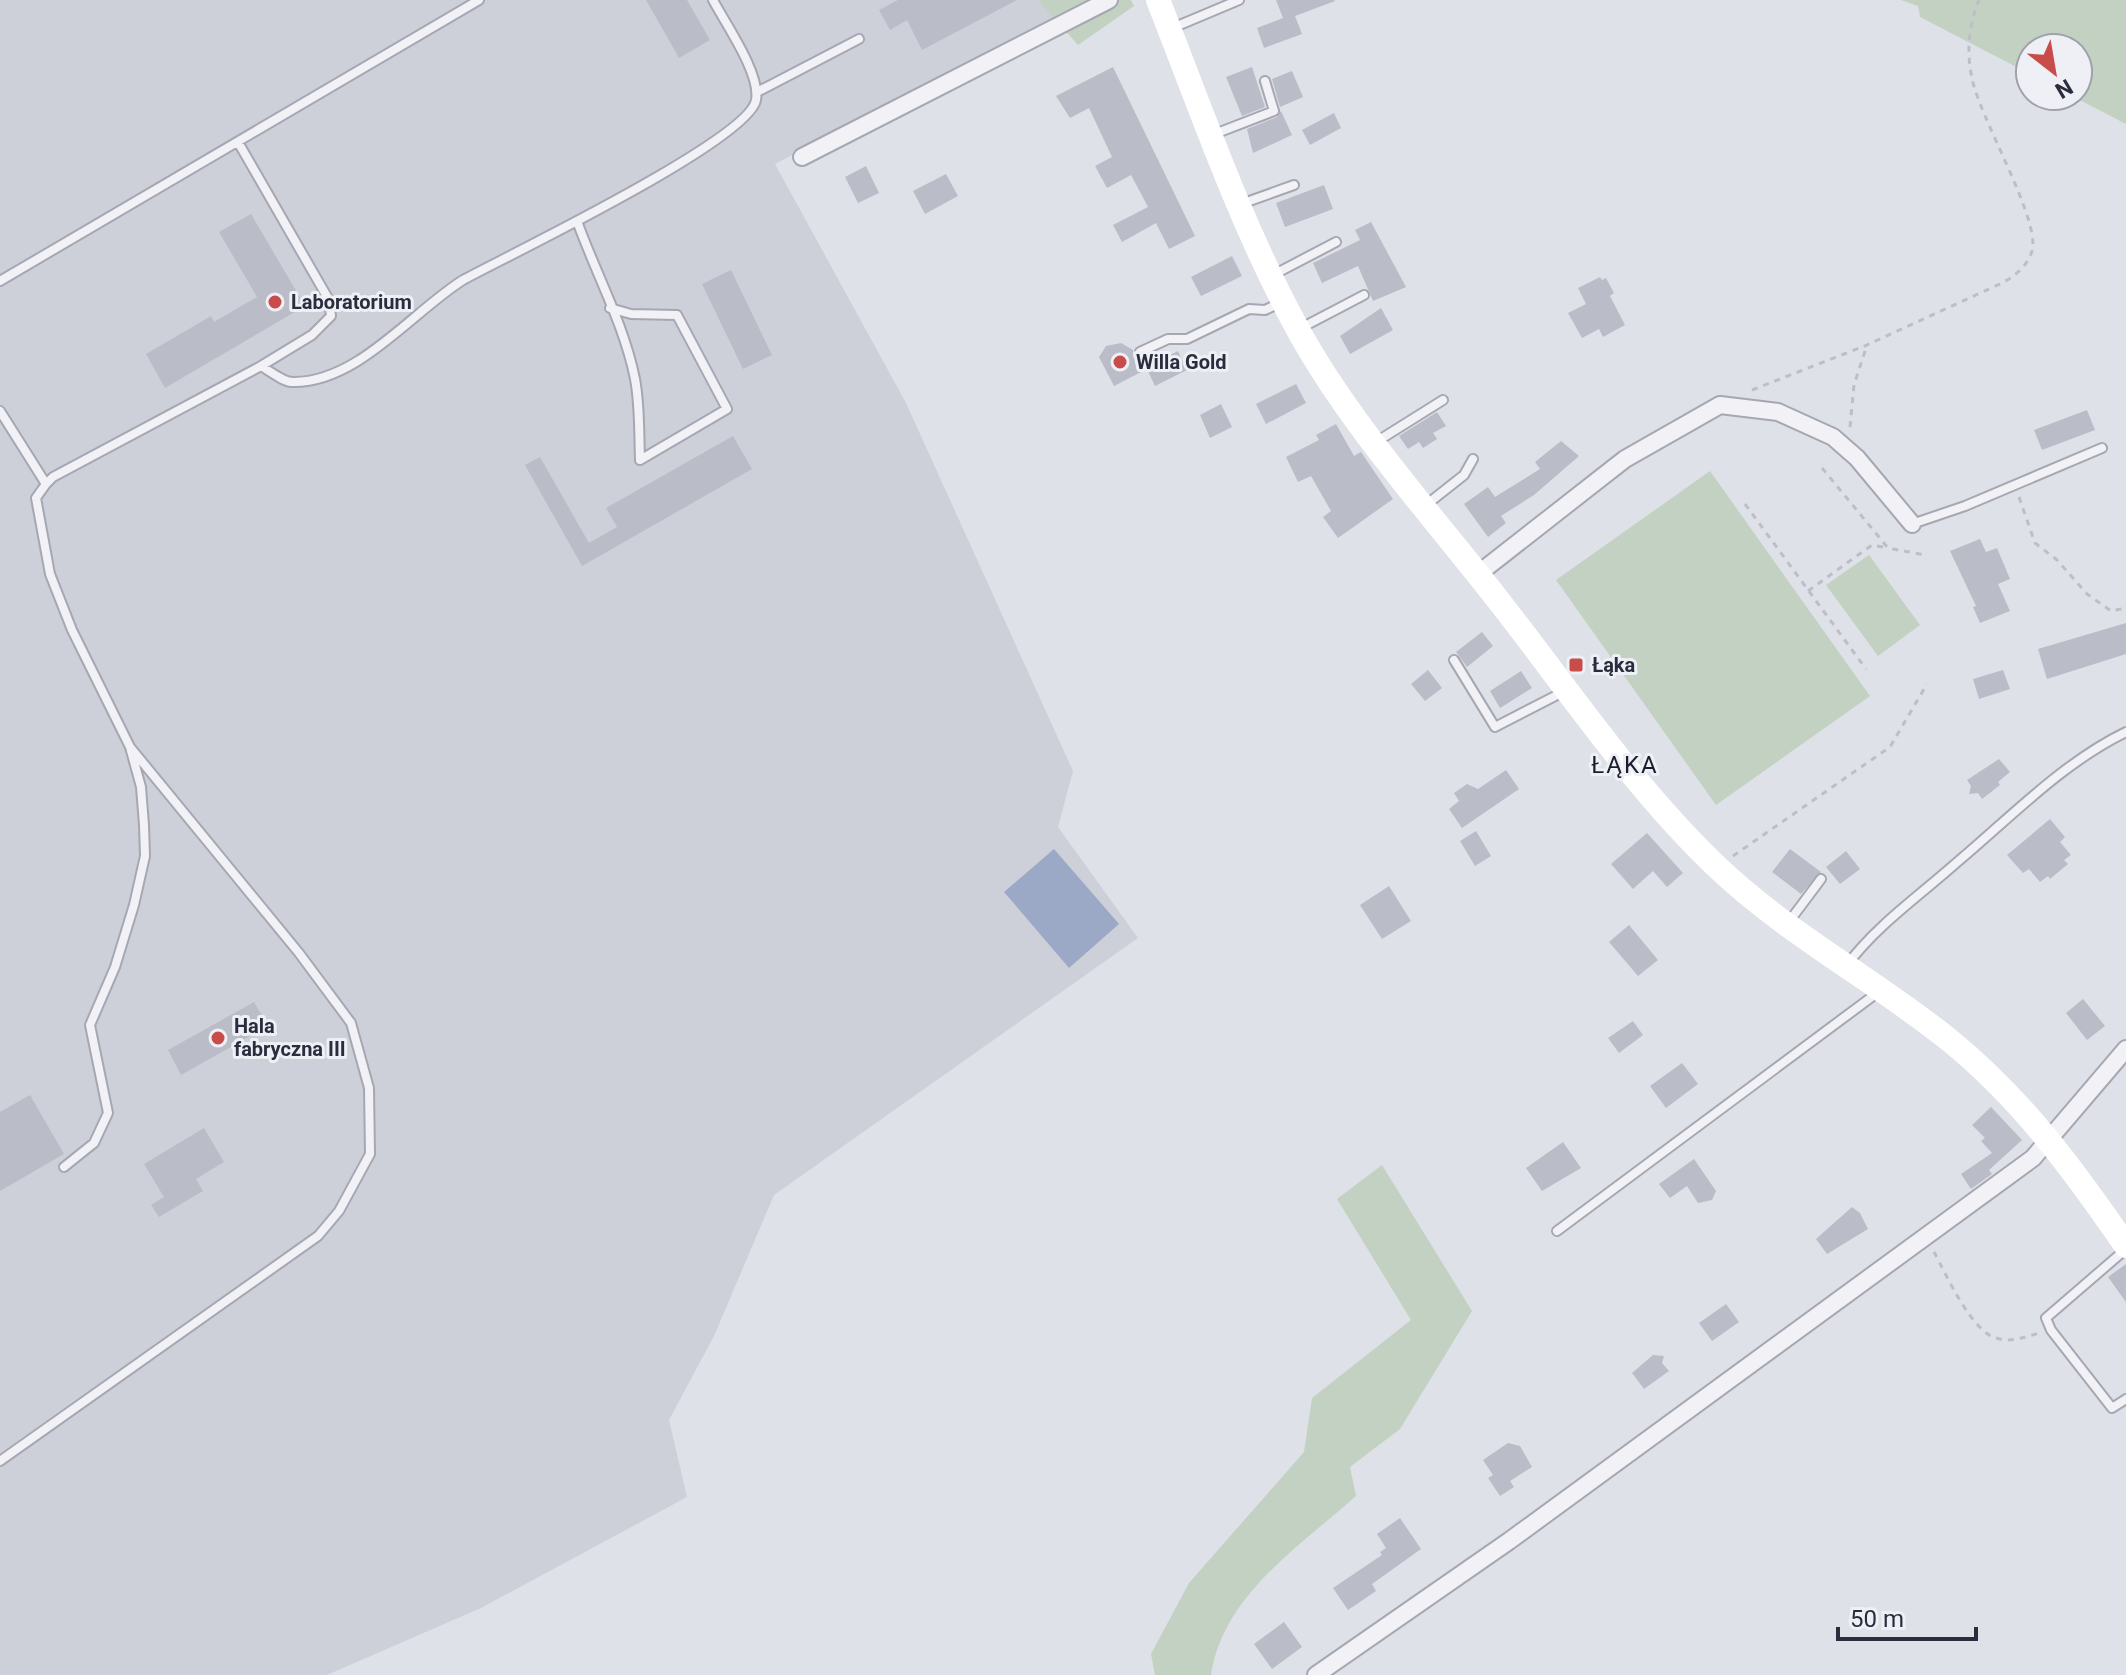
<svg xmlns="http://www.w3.org/2000/svg" width="2126" height="1675" viewBox="0 0 2126 1675" font-family="Roboto,sans-serif">
	<rect width="100%" height="100%" fill="#dfe1e8"/>
	<path fill="#cdd0d9" d="M0 0H1089L775 164 906 403 1073 771 1058 827 1138 938 774 1195 714 1336 669 1420 687 1497 481 1608 327 1675H0Z"/>
	<path fill="#c2d1c1" d="M1038 0H1131L1134 6 1078 45Z
		M1901 0H2126V124L2072 96H2078V48H2030V74L1920 17 1918 6Z
		M1710 471 1870 696 1716 805 1556 580Z
		M1869 555 1920 625 1878 656 1826 585Z
		M1382 1165 1472 1311 1400 1429 1350 1467 1356 1496C1299 1547 1223 1595 1211 1675H1155L1151 1654 1189 1583 1304 1452 1312 1398 1411 1320 1337 1199Z"/>
	<path fill="#9ca9c6" d="M1054 849 1119 924 1069 968 1004 892Z"/>
	<path fill="#babcc7" d="M646 0H687L710 40 679 58Z
		M898 0H1017L922 50 907 20 890 30 879 10Z
		M1276 0H1334L1335 1 1295 16 1302 34 1264 48 1257 28 1283 18Z
		M1113 67 1195 236 1169 249 1156 223 1122 242 1113 225 1148 207 1131 175 1107 188 1095 166 1112 157 1089 108 1070 118 1056 96Z
		M1252 67 1265 107 1242 116 1226 77Z
		M1292 71 1303 97 1280 107 1272 79Z
		M1281 111 1292 135 1253 153 1247 129 1277 117Z
		M1334 113 1341 128 1310 145 1302 130Z
		M866 166 879 193 858 203 845 177Z
		M946 174 958 196 925 214 913 191Z
		M1324 185 1333 209 1285 227 1276 203Z
		M251 214 305 306 165 388 146 354 211 316 214 322 257 297 219 232Z
		M1371 222 1406 287 1373 301 1358 266 1322 283 1313 263 1360 240 1355 230Z
		M1232 256 1242 276 1201 296 1191 277Z
		M731 270 772 355 743 369 702 284Z
		M1600 277 1602 280 1606 278 1614 293 1610 296 1625 325 1603 337 1599 329 1582 338 1568 313 1586 304 1578 288Z
		M1381 308 1393 330 1350 354 1340 336Z
		M1121 343 1133 350V357L1150 365 1178 351 1187 370 1155 386 1147 369 1114 386 1099 357 1106 346Z
		M1296 384 1306 403 1266 424 1256 404Z
		M1221 404 1232 427 1210 438 1200 415Z
		M2087 410 2095 430 2042 450 2034 430Z
		M1437 412 1446 426 1433 433 1437 439 1423 448 1419 442 1408 449 1399 436Z
		M1336 424 1354 456 1361 452 1393 499 1338 538 1323 517 1331 511 1311 476 1298 482 1286 457 1319 440 1316 435Z
		M733 436 752 469 582 566 525 465 540 457 589 543 617 527 606 508Z
		M1561 441 1579 456 1534 495 1501 516 1506 523 1488 537 1464 504 1488 487 1495 497 1540 469 1535 462Z
		M1980 539 1986 552 1997 548 2010 579 1998 584 2010 611 1980 623 1973 607 1976 606 1950 551Z
		M2126 623V654L2047 679 2038 649Z
		M1482 632 1493 646 1467 667 1456 652Z
		M1428 670 1442 688 1425 701 1411 684Z
		M2003 670 2010 689 1979 699 1973 679Z
		M1521 671 1532 688 1500 708 1490 691Z
		M1999 759 2010 772 1998 782 2000 785 1982 799 1978 793 1969 794 1971 786 1967 780Z
		M1506 770 1519 789 1462 828 1449 809 1459 801 1454 793 1467 784 1478 789Z
		M2050 819 2065 837 2060 842 2071 855 2064 860 2068 864 2050 879 2048 876 2040 882 2029 869 2023 873 2007 855Z
		M1476 831 1491 856 1475 866 1460 841Z
		M1647 833 1683 873 1667 887 1653 871 1633 889 1611 864Z
		M1790 849 1821 872 1801 894 1772 872Z
		M1846 851 1860 869 1840 884 1826 867Z
		M1389 886 1411 921 1382 939 1360 905Z
		M1629 925 1658 960 1638 976 1609 942Z
		M2083 999 2105 1026 2087 1040 2066 1013Z
		M254 1002 268 1026 181 1075 168 1050Z
		M1633 1021 1643 1035 1619 1053 1608 1038Z
		M1682 1063 1698 1084 1666 1108 1650 1086Z
		M30 1095 64 1154 0 1191V1112Z
		M1991 1107 2022 1140 1989 1170 1992 1174 1971 1189 1961 1174 1992 1153 1981 1141 1985 1138 1972 1125Z
		M204 1128 224 1162 196 1179 203 1191 159 1217 151 1205 164 1197 144 1164Z
		M1563 1142 1581 1168 1542 1191 1526 1168Z
		M1694 1159 1716 1191 1712 1200 1698 1203 1687 1186 1670 1198 1659 1184Z
		M1852 1207 1860 1213 1868 1229 1827 1254 1816 1239Z
		M2126 1264V1302L2108 1277Z
		M1726 1304 1739 1322 1712 1341 1699 1323Z
		M1653 1355 1664 1356 1662 1363 1669 1371 1644 1389 1632 1373Z
		M1508 1443 1520 1446 1532 1467 1510 1481 1514 1487 1500 1496 1488 1478 1493 1475 1483 1460Z
		M1400 1518 1421 1549 1372 1584 1376 1591 1348 1610 1333 1588 1382 1555 1380 1552 1386 1548 1377 1534Z
		M1284 1622 1302 1647 1272 1669 1254 1644Z"/>
	<g fill="none" stroke-linecap="round" stroke-linejoin="round">
		<g stroke="#a5a7b2" stroke-width="12">
			<path id="service" d="M1170 29 1239 0
				M757 92 859 39
				M1212 135 1274 111 1265 81
				M238 142 329 300 331 316 312 335 261 366
				M1241 204 1294 185
				M577 221C596 274 624 324 635 379 640 405 639 434 640 460L727 409 677 315 631 314 610 308
				M1273 275 1336 242
				M0 281 479 0
				M1301 328 1364 295
				M1140 352 1168 339H1187L1249 309 1265 310 1280 303
				M0 411 46 484 53 477 261 366C270 371 284 383 294 382 358 382 412 312 463 280 509 255 749 140 756 100 761 74 725 23 713 0
				M1376 442 1443 400
				M46 484 36 498 50 574 72 630 130 747 141 787 144 825 145 856 134 905 115 967 90 1025 108 1113 94 1143 64 1167
				M1426 505 1464 475 1473 459
				M1912 524 1965 506 2102 448
				M1454 660 1495 727 1563 692
				M1788 923 1821 879
				M1847 965C1876 926 1919 896 1955 864 2009 819 2062 763 2126 732
				M1557 1231 1877 993
				M2126 1249 2046 1318 2051 1330 2112 1408 2126 1399
				M0 1461 318 1236 339 1211 370 1154 369 1088 351 1023 299 953 130 747"/>
		</g>
		<g stroke="#a5a7b2" stroke-width="20">
			<path id="minor" d="M802 157 1109 0
				M1478 574 1625 459 1720 405 1778 412 1833 437 1857 458 1912 524
				M1316 1675 1509 1541 2033 1158 2126 1049"/>
		</g>
		<path stroke="#bebfc6" stroke-width="3" stroke-dasharray="6 6" stroke-linecap="butt" d="M1752 390 1867 345 2004 282C2016 275 2028 265 2032 251 2041 220 1979 117 1972 78 1966 51 1969 25 1979 0
			M1850 427 1854 385 1867 345
			M1822 468 1888 548 1925 555
			M2019 497 2035 543 2057 560 2087 594 2111 611 2126 608
			M1745 504 1866 669
			M1808 591 1872 545 1888 548
			M1733 856 1890 747 1927 684
			M1934 1252C1946 1274 1971 1331 1996 1338 2011 1343 2025 1337 2039 1333"/>
		<use href="#service" stroke="#f2f2f6" stroke-width="8"/>
		<use href="#minor" stroke="#f2f2f6" stroke-width="16"/>
		<path stroke="#fff" stroke-width="24" d="M1158 0C1201 109 1240 223 1296 326 1348 423 1434 517 1502 605 1570 692 1635 789 1716 866 1786 933 1873 979 1948 1039 2021 1098 2073 1169 2126 1246"/>
	</g>
	<g fill="#c74c4a" stroke="#eef0f5" stroke-width="3">
		<circle cx="275" cy="302" r="8"/>
		<circle cx="1120" cy="362" r="8"/>
		<rect x="1568" y="657" width="16" height="16" rx="4"/>
		<circle cx="218" cy="1038" r="8"/>
	</g>
	<g text-anchor="middle" stroke-width="6" stroke-linejoin="round" paint-order="stroke">
		<g font-size="20" font-weight="bold" fill="#292d3e" stroke="#eef0f5" text-anchor="start">
			<text x="291" y="309">Laboratorium</text>
			<text x="1136" y="369">Willa Gold</text>
			<text x="1592" y="672">Łąka</text>
			<text x="234" y="1033">Hala<tspan x="234" dy="23">fabryczna III</tspan></text>
		</g>
		<g font-size="24" letter-spacing="2" fill="#1b1e2f" stroke="#eef0f5">
			<text x="1625" y="773">ŁĄKA</text>
		</g>
	</g>
	<g transform="translate(2054 72) rotate(149)"><circle r="38" fill="#eef0f5" stroke="#9fa2ac" stroke-width="2"/>
	<path d="M0-6L14 30L0 20L-14 30Z" fill="#c74c4a"/>
	<text y="-12" font-size="22" font-weight="bold" text-anchor="middle" fill="#292d3e">N</text>
	</g>
	<path d="M1838 1627v12h138v-12" fill="none" stroke="#292d3e" stroke-width="4"/>
	<text x="1850" y="1627" font-size="24" fill="#292d3e" stroke="#eef0f5" stroke-width="6" paint-order="stroke">50 m</text>
</svg>
